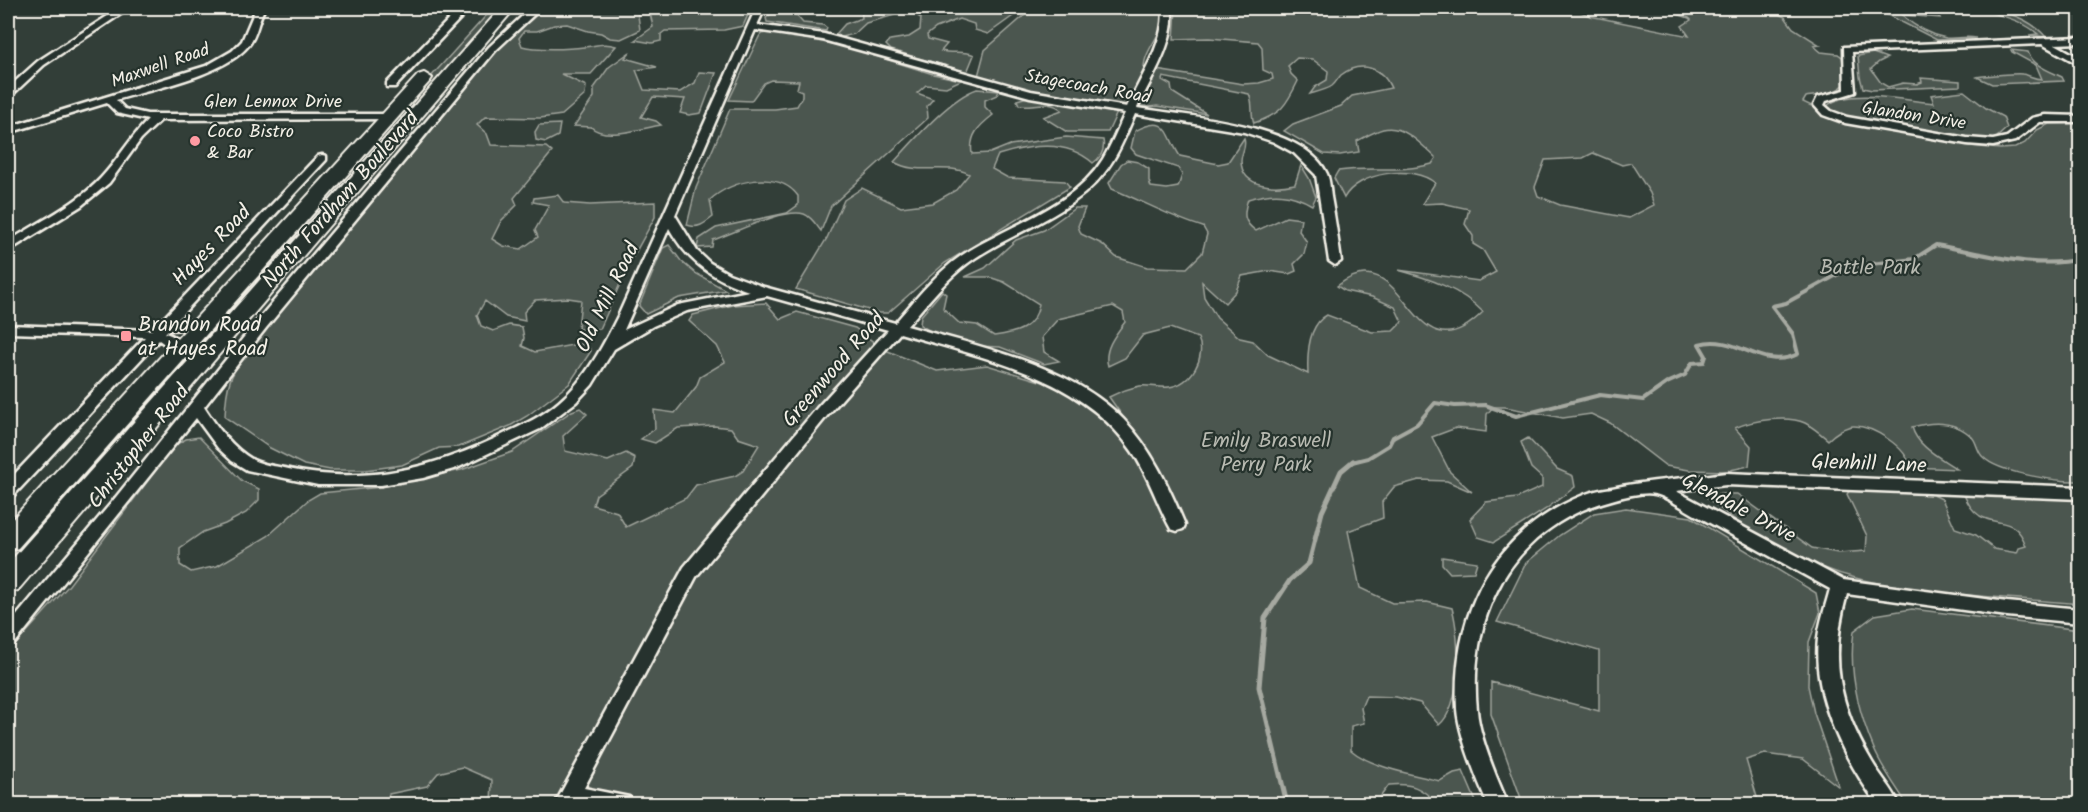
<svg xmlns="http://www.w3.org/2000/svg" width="2088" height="812" viewBox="0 0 2088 812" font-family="Kalam,sans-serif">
	<rect width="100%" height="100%" fill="#323e38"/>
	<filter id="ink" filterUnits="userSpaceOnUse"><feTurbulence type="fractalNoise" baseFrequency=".0167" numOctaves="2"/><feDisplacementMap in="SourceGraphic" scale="12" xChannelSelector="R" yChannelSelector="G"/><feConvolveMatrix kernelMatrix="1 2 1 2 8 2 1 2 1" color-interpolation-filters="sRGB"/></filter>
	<g filter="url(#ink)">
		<path fill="#4c564f" stroke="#a0a49c" stroke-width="1.5" fill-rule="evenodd" d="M493 8H503L401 120 400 111Z
			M545 8H637L640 30 621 39 610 38 601 33 588 31 567 24 554 25 537 31H524L519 38 522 46C536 50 569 49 584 47 596 46 603 42 616 46L591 74H561L586 86 585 95 562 115 540 118 485 117 477 125 487 134 491 145 546 147 552 152 514 198 517 205 501 221 492 239 503 246 521 249 538 237 535 230 549 205 533 202 534 198 558 195 564 203 590 205 655 202V217L628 266 600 329H578L581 300 568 298 535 300 524 312 525 321 506 317 485 301 477 315 481 326 493 331 509 325 522 327 524 338 522 346 535 352 578 344 588 345 591 351 569 384 527 416 510 426 459 447 439 448 402 465 365 470H330L304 465 270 448 225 417C226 383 230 375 250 348L504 43Z
			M649 8H751L743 26 724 30 665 31 661 34V41L652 43 635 40 653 27Z
			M778 8H804L795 14 803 23 823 25 827 28 826 31 767 22 766 18Z
			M861 8H889V11L897 8H1024L988 34 975 30 974 24 959 19 936 28 927 35 928 39 947 44 941 51C952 54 965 50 974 55L967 72 891 50 886 45 890 40 909 37 920 30 921 18 909 11 866 23 854 34 841 37 836 34 845 24 862 18Z
			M1033 8H1163C1170 28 1144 47 1144 68L1243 84 1259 83 1273 79 1272 74 1263 70 1262 47 1258 42 1209 38 1174 39 1176 8H1580L1581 12 1590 16 1689 36 1682 26 1691 20 1689 18 1659 8H1766L1785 17 1793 28 1820 45 1814 46 1821 52 1838 54 1842 57 1846 82C1838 94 1820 95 1806 97L1803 102 1845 122 1970 146 2000 149 2015 148 2025 143 2037 130 2049 124 2080 123V481C2059 482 1998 473 1983 457 1977 452 1977 442 1972 437 1955 420 1933 421 1912 427 1917 447 1941 458 1957 469L1910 467C1907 447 1873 426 1854 426 1845 426 1834 434 1828 440 1821 434 1813 427 1805 423 1788 415 1752 420 1735 428L1751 446 1749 466 1726 471 1689 470 1666 466 1610 423 1591 414 1563 418 1505 407H1493L1487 414 1486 432 1456 428 1432 437 1450 472 1472 492 1447 481 1419 480 1394 487 1382 502 1383 518 1348 531 1360 588 1392 603 1427 602 1452 608C1460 636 1463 705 1439 725L1420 703 1396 697 1366 696 1361 708 1364 723 1351 726V750C1370 767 1415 775 1440 781L1454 773 1463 771 1477 804H1437C1422 787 1411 783 1389 785L1375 804H491L492 780 462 767 438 773 427 786 389 794 386 804H8V653L69 585 175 445 186 439 199 437 242 481 259 489V500L246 513 225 524 203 532 180 548V565L191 572 217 566 268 536 308 500 320 493 382 487 461 470 512 452 572 411 580 408 587 414 563 436 565 451 608 461 626 453 635 458 633 468 596 495 593 505 617 512 626 527 686 498 696 485 735 476 743 471 759 445 738 438 731 428 714 426 678 428 655 443 641 439 655 429 654 410 675 413 696 387 700 377 725 362 717 346 689 321 693 315 733 305 766 303 780 319 797 312 855 328 883 349 937 371 987 365 1043 382 1079 398 1113 426 1130 427 1109 397C1119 392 1129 388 1140 386 1150 385 1159 388 1169 387 1191 385 1207 357 1198 338L1170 328 1143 335 1125 358 1108 366C1103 350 1115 335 1125 322L1123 312 1113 306 1058 319 1042 337 1044 352 1059 361 1044 364 1000 347 976 346 937 335 920 325 921 316 942 291 946 294 943 308 959 323 977 325 994 336C1016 333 1035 329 1039 304L1004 282 989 277H965L985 268 1016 240 1044 230 1075 208H1085L1078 226 1081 234 1102 244 1116 257 1147 267 1187 268 1202 253 1207 234 1203 227C1172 218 1143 201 1112 189L1109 183 1121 164 1127 160 1138 162 1149 169V181L1151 187 1167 189 1178 187 1182 175 1178 168 1136 154 1131 148 1135 131C1169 112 1166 136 1180 156L1218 164 1228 162 1244 138C1247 148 1241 152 1241 161 1242 189 1276 188 1295 184L1301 165 1309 178 1316 197 1312 205C1290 192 1272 192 1248 199 1243 214 1243 222 1256 231L1286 217 1301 219 1299 231 1307 242 1304 254 1294 264 1296 271 1289 274 1269 271 1242 276 1236 291 1225 303 1202 282 1204 297 1217 318 1240 338 1253 341 1268 355 1308 374C1307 355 1308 325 1327 315L1372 332 1393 331 1402 322 1395 307 1372 297 1345 291 1337 286C1407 231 1409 386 1483 312 1461 289 1428 278 1398 270L1479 281 1496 272 1483 250 1473 244V236L1465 224 1469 209 1442 203 1422 204 1435 183C1413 164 1358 172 1344 198L1334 178 1338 171C1369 166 1401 173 1432 164L1436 158C1422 145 1404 124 1383 129 1375 131 1365 137 1357 141L1359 152 1340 155 1324 154 1284 131 1293 124 1341 106 1352 96 1391 88C1382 67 1360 60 1341 75 1338 78 1336 83 1332 86 1326 90 1317 92 1310 94L1315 87 1327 80 1328 71 1312 59 1297 58 1288 66 1291 74 1298 81C1286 106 1281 114 1254 123 1250 113 1254 103 1249 94L1163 77 1162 80 1171 85 1172 92 1207 114 1157 106 1150 107 1121 104 1108 132H1067L1043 117 1062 110C1048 99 1035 107 1019 105L1017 100 1027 97 1031 91 978 76 985 50ZM1593 153 1622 165 1631 163 1650 193 1654 205 1629 218 1560 205 1538 196 1535 187 1545 160 1583 158Z
			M1874 8H1985C2006 11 2032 20 2046 37L2029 35 2038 34C2015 14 1965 5 1935 10L1940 18 1902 15C1914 26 1930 35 1946 38 1956 39 1965 36 1976 38L1937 40Z
			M772 32 847 47 933 74 961 80 946 87 926 85 917 93 933 99 927 106 928 118 831 206 821 231C816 225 812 217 804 214 784 208 734 233 713 240L712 247 697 248 699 239 716 228 787 213 798 205V196C779 169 731 180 710 200L713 217C704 224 698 229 687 225L696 188 730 109H775L797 106 802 97V91L797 89 799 81 771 80 764 83 751 101 729 100 759 37 761 34Z
			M2011 50 2028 52C2033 66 2050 71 2062 77L2064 81 1992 84 1977 77C1980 76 2018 73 2022 74 2030 75 2033 79 2042 79L2036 65 2012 52Z
			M630 52 625 58 657 67 636 70 644 90 680 92 695 83 699 72 716 73 701 113 689 115 680 113 685 99 653 97 641 117 656 121 661 125C642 128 605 141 591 127L574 126 594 97V88L609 67Z
			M1873 53 1887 58 1879 62 1871 69 1881 83 1888 87 1903 83 1917 84 1922 82 1921 78 1960 81V86L1872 90 1863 88 1860 77 1858 56Z
			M977 89 999 91 997 95 985 100V107L993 115C979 126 969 135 972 154L990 153 1010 145 1066 137 1103 140C1105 150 1102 157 1093 163 1066 139 1030 145 998 155L992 169 1008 178 1065 181 1070 187 945 263 888 313H879L796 289 827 238 844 200 862 188 901 207 933 203 956 190 969 174C946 162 918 176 894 162 914 140 950 98 977 89Z
			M1964 91 1986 108 2003 117 2007 128 1995 139 1965 138 1850 119 1828 109V105C1852 88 1905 101 1934 103L1931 95Z
			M389 124 392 125 297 233 280 260 217 332 211 333 213 326Z
			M560 124 558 136 546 142 536 140 535 132 539 125Z
			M669 245 681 261 695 273 726 290 679 298 646 314 639 306 663 248Z
			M167 372 170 373 82 486 8 571V550Z
			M1528 438 1557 469 1573 476 1575 487 1546 509 1494 542 1478 537 1470 519 1486 502 1517 498 1542 487V478L1531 468 1521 442Z
			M1851 489 1929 493 1942 499 1955 528 1976 535 1994 549 2017 553 2019 548 2026 546C2016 516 1999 527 1980 516 1971 510 1968 503 1963 493L2080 500V604C2010 597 1933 596 1863 580 1806 566 1752 536 1707 498L1711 494H1737L1812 548 1838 553 1866 551 1867 536 1847 494Z
			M1626 508 1691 517 1816 593 1820 613 1809 642 1808 686 1814 713 1839 787 1803 759 1765 754 1746 760 1759 804H1523L1491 714V682L1599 711V651L1497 622 1526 563 1560 535 1594 513Z
			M1442 557 1477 562 1474 572 1450 573 1442 564Z
			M1912 609 2080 630V804H1907C1896 787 1882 768 1874 749 1858 711 1848 671 1854 631L1875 615Z"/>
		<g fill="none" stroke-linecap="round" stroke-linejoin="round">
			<path stroke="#a6a9a1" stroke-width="4" d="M1352 462 1368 458 1389 445 1393 437 1417 424 1435 403 1455 406 1485 405 1516 416 1600 395 1643 400 1667 383 1685 375 1692 363 1704 362 1706 356 1699 344C1737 333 1761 372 1798 354L1793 334 1772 306 1786 303 1853 266 1914 259 1936 245C1982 253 2034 270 2080 259"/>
			<path stroke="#a6a9a1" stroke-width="5" d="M1287 804 1259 687 1265 618 1290 580 1309 563 1322 512 1341 471 1353 461"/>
			<g stroke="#f4f1e8" stroke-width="5">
				<path id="minor" d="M120 8H130L44 65 12 95 8 96V88L38 61Z
					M256 8H265C257 20 258 35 248 46 224 75 152 89 116 100L125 109 147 114H389L393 115V119L161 120 141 139 109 183 81 206 8 251V242C38 222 76 205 101 178 118 160 130 138 148 120L117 113 107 103 8 133V127L206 66 232 51 242 41Z
					M460 8H470L395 87H387V83Z
					M531 8H541L495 51 266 328 204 407C217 427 232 448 253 460 263 465 274 466 284 468 362 486 434 469 504 434 523 425 543 416 559 402 587 378 604 344 620 312L756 8H765L757 25 824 34 1031 91 1127 107C1140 79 1167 38 1162 8H1171C1178 37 1150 81 1137 108 1186 116 1305 124 1327 174 1330 181 1330 190 1331 197 1335 218 1338 240 1341 261L1335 265 1329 261 1316 175 1294 153 1274 142 1244 132 1135 114C1128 129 1122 146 1113 160 1083 211 1022 227 975 258 948 276 928 302 907 326 977 346 1071 365 1123 419 1152 449 1169 487 1185 525L1183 529 1177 531 1171 529C1157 504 1149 476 1132 451 1081 376 983 358 900 333L827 416 696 577 584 788 629 797 632 804H555L684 567 817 408 888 330 767 296 687 311 653 326 614 349 592 385 576 402 540 429 457 468 423 478 381 485H318L247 470 232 461 218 448 196 418 15 643 8 645V626L112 502 256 322 489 47ZM755 30 823 40 1030 97 1125 113C1118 128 1112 144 1103 159 1074 206 1012 224 967 252 938 270 917 298 895 323L764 287 729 274 710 263 697 251 675 215ZM669 228C688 262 713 279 749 291L678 305 624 330Z
					M2080 37V43L2055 44 2080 58V65L2042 44 1852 52 1855 92 1826 101 1824 105 1831 111 1847 117 1967 138 1993 140 2007 137 2032 118 2045 115 2080 116V122H2040L2015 141 1993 146 1967 144 1845 123 1823 115 1814 105 1818 97 1845 90 1844 47Z
					M322 155 326 156V160L176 321H200L207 325 205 328 168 330 165 333C173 335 181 341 186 348L184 351H174L159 340 14 495 8 497V481L145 337 8 333V325L152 330 154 323 160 322 318 156Z
					M1726 473 2080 487V499L1726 485 1676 491 1843 580 2007 602 2080 609V623L2007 616 1847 594C1829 657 1838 705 1872 762 1880 776 1893 789 1899 804H1877C1844 758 1812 697 1818 638 1820 621 1826 605 1830 589 1786 565 1743 541 1699 517 1687 511 1666 496 1655 494 1638 490 1592 505 1576 513 1500 550 1469 628 1477 710 1479 737 1497 779 1508 804H1488C1477 780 1459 735 1457 709 1452 612 1493 531 1586 494 1596 490 1607 489 1617 487 1653 480 1690 478 1726 473Z"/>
			</g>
			<g stroke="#f4f1e8" stroke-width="4">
				<path id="trunk" d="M501 8H515L18 590 8 593V564Z
					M424 73 432 78 430 81 18 548 8 551V524L418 75Z"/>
			</g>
			<use href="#minor" fill="#26332d" fill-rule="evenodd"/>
			<use href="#trunk" fill="#26332d" fill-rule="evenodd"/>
		</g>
	</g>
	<g fill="#ff9aa2" stroke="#26332d" stroke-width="2">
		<circle cx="195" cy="141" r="6"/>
		<rect x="120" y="330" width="12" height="12" rx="3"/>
	</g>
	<g text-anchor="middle" stroke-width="4.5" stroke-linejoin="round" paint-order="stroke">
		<g font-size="18" fill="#f4f1e8" stroke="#26332d">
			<text transform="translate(160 65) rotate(-19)" y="6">Maxwell Road</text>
			<text transform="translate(1088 86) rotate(10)" y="6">Stagecoach Road</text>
			<text x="273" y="107">Glen Lennox Drive</text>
			<text transform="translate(1914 115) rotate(9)" y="6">Glandon Drive</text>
		</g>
		<g font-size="18" fill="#f4f1e8" stroke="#26332d" text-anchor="start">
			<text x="207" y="137">Coco Bistro<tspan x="207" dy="21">&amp; Bar</tspan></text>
		</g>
		<g font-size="21" fill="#f4f1e8" stroke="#26332d">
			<text transform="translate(340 199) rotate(-49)" y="7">North Fordham Boulevard</text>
			<text transform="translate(211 245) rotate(-46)" y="7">Hayes Road</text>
			<text transform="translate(607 297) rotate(-64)" y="7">Old Mill Road</text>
			<text transform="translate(833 369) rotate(-49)" y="7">Greenwood Road</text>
			<text transform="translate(138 446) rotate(-52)" y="7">Christopher Road</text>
			<text transform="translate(1869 463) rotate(2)" y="7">Glenhill Lane</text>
			<text transform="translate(1739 507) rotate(28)" y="7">Glendale Drive</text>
		</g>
		<g font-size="21" fill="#b9bbb2" stroke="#26332d">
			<text x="1870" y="274">Battle Park</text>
			<text x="1266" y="447">Emily Braswell<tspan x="1266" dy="24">Perry Park</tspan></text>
		</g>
		<g font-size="21" fill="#f4f1e8" stroke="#26332d" text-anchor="start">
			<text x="138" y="331">Brandon Road<tspan x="138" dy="24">at Hayes Road</tspan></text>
		</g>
	</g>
	<rect width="2088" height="812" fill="none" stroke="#26332d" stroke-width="30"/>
	<rect x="15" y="15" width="2058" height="782" fill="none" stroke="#f4f1e8" stroke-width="2" filter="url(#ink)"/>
</svg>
